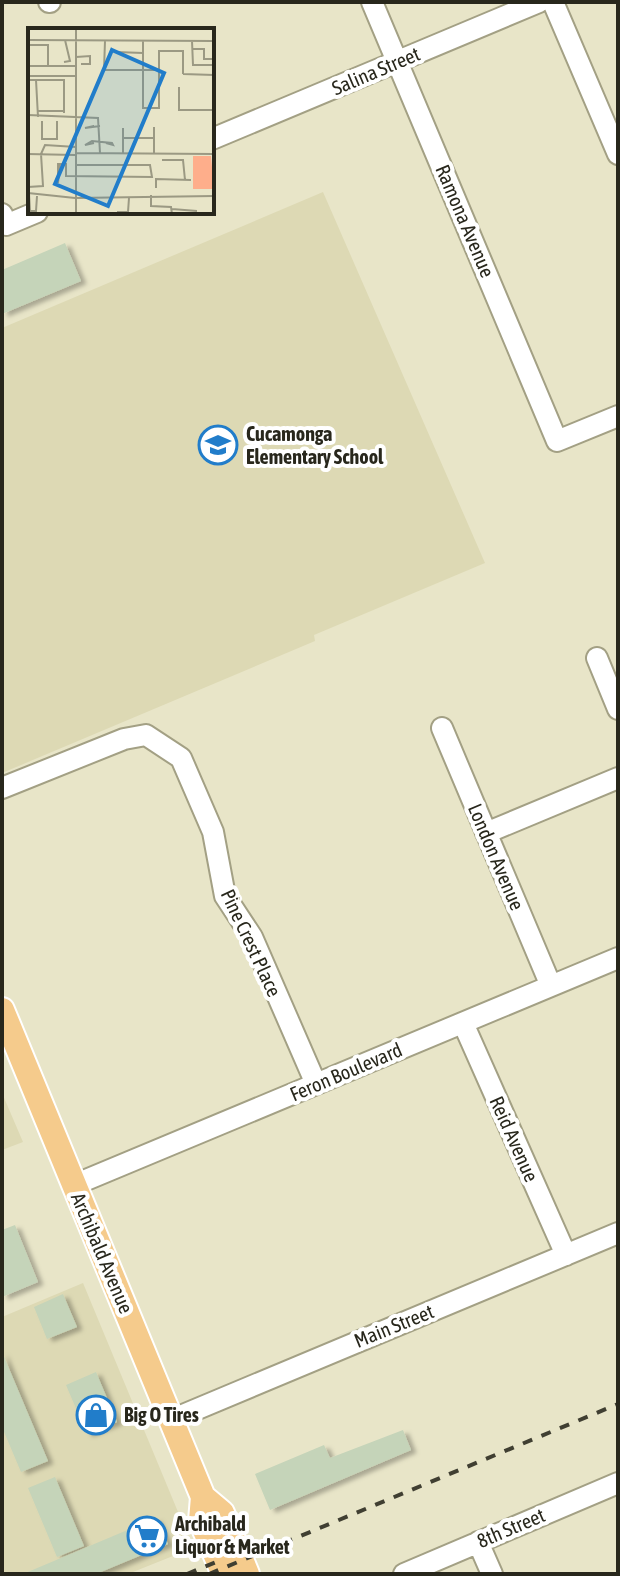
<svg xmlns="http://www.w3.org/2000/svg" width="620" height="1576" viewBox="0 0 620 1576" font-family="'Asap Condensed',sans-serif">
	<defs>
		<filter id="shadow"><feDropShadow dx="5.5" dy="3" stdDeviation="2" flood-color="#0004"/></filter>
	</defs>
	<rect width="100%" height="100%" fill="#e8e5c8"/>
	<path fill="#ddd9b4" d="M323 192 485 563 314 635 315 641 2 773V328Z
		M2 1093 23 1142 2 1150Z
		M83 1283 193 1548 128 1574H2V1317Z"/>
	<path fill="#c5d4b9" filter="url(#shadow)" d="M65 243 81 281 2 314V270Z
		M15 1225 38 1282 2 1297V1230Z
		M63 1294 77 1327 47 1339 34 1307Z
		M2 1352 48 1461 21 1472 2 1427Z
		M96 1372 117 1422 87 1434 66 1385Z
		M403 1430 411 1450 270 1510 255 1474 324 1445 330 1458Z
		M55 1477 84 1546 57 1557 28 1488Z
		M156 1518 168 1544 96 1574H23Z"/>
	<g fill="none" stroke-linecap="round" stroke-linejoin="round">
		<g stroke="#a3a084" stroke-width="24">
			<path id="minor" d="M49 2H50
				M372 2 557 441 618 416
				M553 2 618 154
				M212 139 539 2
				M2 214 6 225 37 212
				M597 658 618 709
				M442 728 551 986
				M2 788 124 739 146 735 181 758 213 832 225 896 252 937 316 1084
				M486 833 618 778
				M463 1023 566 1255
				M74 1185 618 958
				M171 1420 618 1233
				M478 1542 492 1574
				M404 1574 618 1483"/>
		</g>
		<g stroke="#fff" stroke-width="28">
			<path id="major" d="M2 1010 203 1497 222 1513 247 1574
				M203 1497 201 1521 224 1574"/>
		</g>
		<use href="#minor" stroke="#fff" stroke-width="20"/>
		<use href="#major" stroke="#f5cb8c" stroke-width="24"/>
		<path stroke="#403f32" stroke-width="4" stroke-dasharray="10 10" stroke-linecap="butt" d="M187 1574 216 1562
			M209 1574 618 1404"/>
	</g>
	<defs>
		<g id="school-ring" transform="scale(2)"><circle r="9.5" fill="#fff" stroke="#217dca" stroke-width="1.5"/><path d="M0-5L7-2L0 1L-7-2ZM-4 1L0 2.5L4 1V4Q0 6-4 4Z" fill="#217dca"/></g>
		<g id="shop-ring" transform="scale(2)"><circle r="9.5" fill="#fff" stroke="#217dca" stroke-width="1.5"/><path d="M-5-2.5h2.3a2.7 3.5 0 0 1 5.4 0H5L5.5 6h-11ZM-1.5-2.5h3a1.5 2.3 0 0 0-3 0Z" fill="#217dca"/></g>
		<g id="supermarket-ring" transform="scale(2)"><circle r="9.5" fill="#fff" stroke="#217dca" stroke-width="1.5"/><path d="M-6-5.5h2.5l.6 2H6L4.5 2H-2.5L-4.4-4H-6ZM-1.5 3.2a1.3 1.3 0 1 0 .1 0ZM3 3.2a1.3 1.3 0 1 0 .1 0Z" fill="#217dca"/></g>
	</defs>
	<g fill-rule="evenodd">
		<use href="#school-ring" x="218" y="445"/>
		<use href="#shop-ring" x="96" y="1415"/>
		<use href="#supermarket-ring" x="147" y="1536"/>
	</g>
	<g text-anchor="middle" stroke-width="8" stroke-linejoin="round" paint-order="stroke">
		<g font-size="20" fill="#28271c" stroke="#fff">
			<text transform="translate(376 71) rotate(-23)" y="7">Salina Street</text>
			<text transform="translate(465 221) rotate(67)" y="7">Ramona Avenue</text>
			<text transform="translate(496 857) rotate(67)" y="7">London Avenue</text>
			<text transform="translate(251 943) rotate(65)" y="7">Pine Crest Place</text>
			<text transform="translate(346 1072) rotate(-23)" y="7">Feron Boulevard</text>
			<text transform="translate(514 1139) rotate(66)" y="7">Reid Avenue</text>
			<text transform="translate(102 1253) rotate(67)" y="7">Archibald Avenue</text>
			<text transform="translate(394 1326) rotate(-22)" y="7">Main Street</text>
			<text transform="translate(511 1528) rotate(-23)" y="7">8th Street</text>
		</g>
		<g font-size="20" font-weight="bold" fill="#28271c" stroke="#fff" text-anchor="start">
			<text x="246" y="441">Cucamonga<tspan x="246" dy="23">Elementary School</tspan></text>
			<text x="124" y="1422">Big O Tires</text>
			<text x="175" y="1531">Archibald<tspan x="175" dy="23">Liquor &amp; Market</tspan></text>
		</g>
	</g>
	<g transform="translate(28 28)">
		<rect width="186" height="186" fill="#e8e5c8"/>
		<path d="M165 128H183L186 161H165Z" fill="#feae8b"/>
		<path fill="none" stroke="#9b9983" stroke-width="2" d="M0 1H27M0 12 186 13M77 13 76 42H131M115 13V80H131V23H155V46M164 13 165 37H186M0 17H20V38M164 21H176V31H186M88 24 115 25M48 29 62 28V36H53M36 34 42 33 37 12M0 38H48M155 46 186 47M0 48H48M0 52H36V85M8 52 10 89M151 59V82H186M9 83H36M0 87 70 90 72 125M14 93V111H29V93M66 98 57 100 72 98M95 110H126M66 115 57 117 64 113 84 115 85 117 78 115M48 125 186 126M0 126 47 127M13 126 17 117 48 119M95 126V100M126 126V99M134 132H155L157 152M32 136 30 155V136H38V148L124 149 122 137H48M0 159 15 158 13 126M128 160V151L163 152M0 165 47 170 186 168M1 165 2 183H8L9 168M123 167V178L143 179 144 186M144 181 169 183M89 184H100L101 170M48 186V0"/>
		<path fill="#217dca" fill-opacity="0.15" stroke="#217dca" stroke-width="4" d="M84 22 136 45 80 178 27 156Z"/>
		<rect width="186" height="186" fill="none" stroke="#28271c" stroke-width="4"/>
	</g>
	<rect width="620" height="1576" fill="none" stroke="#28271c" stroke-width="8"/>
</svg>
